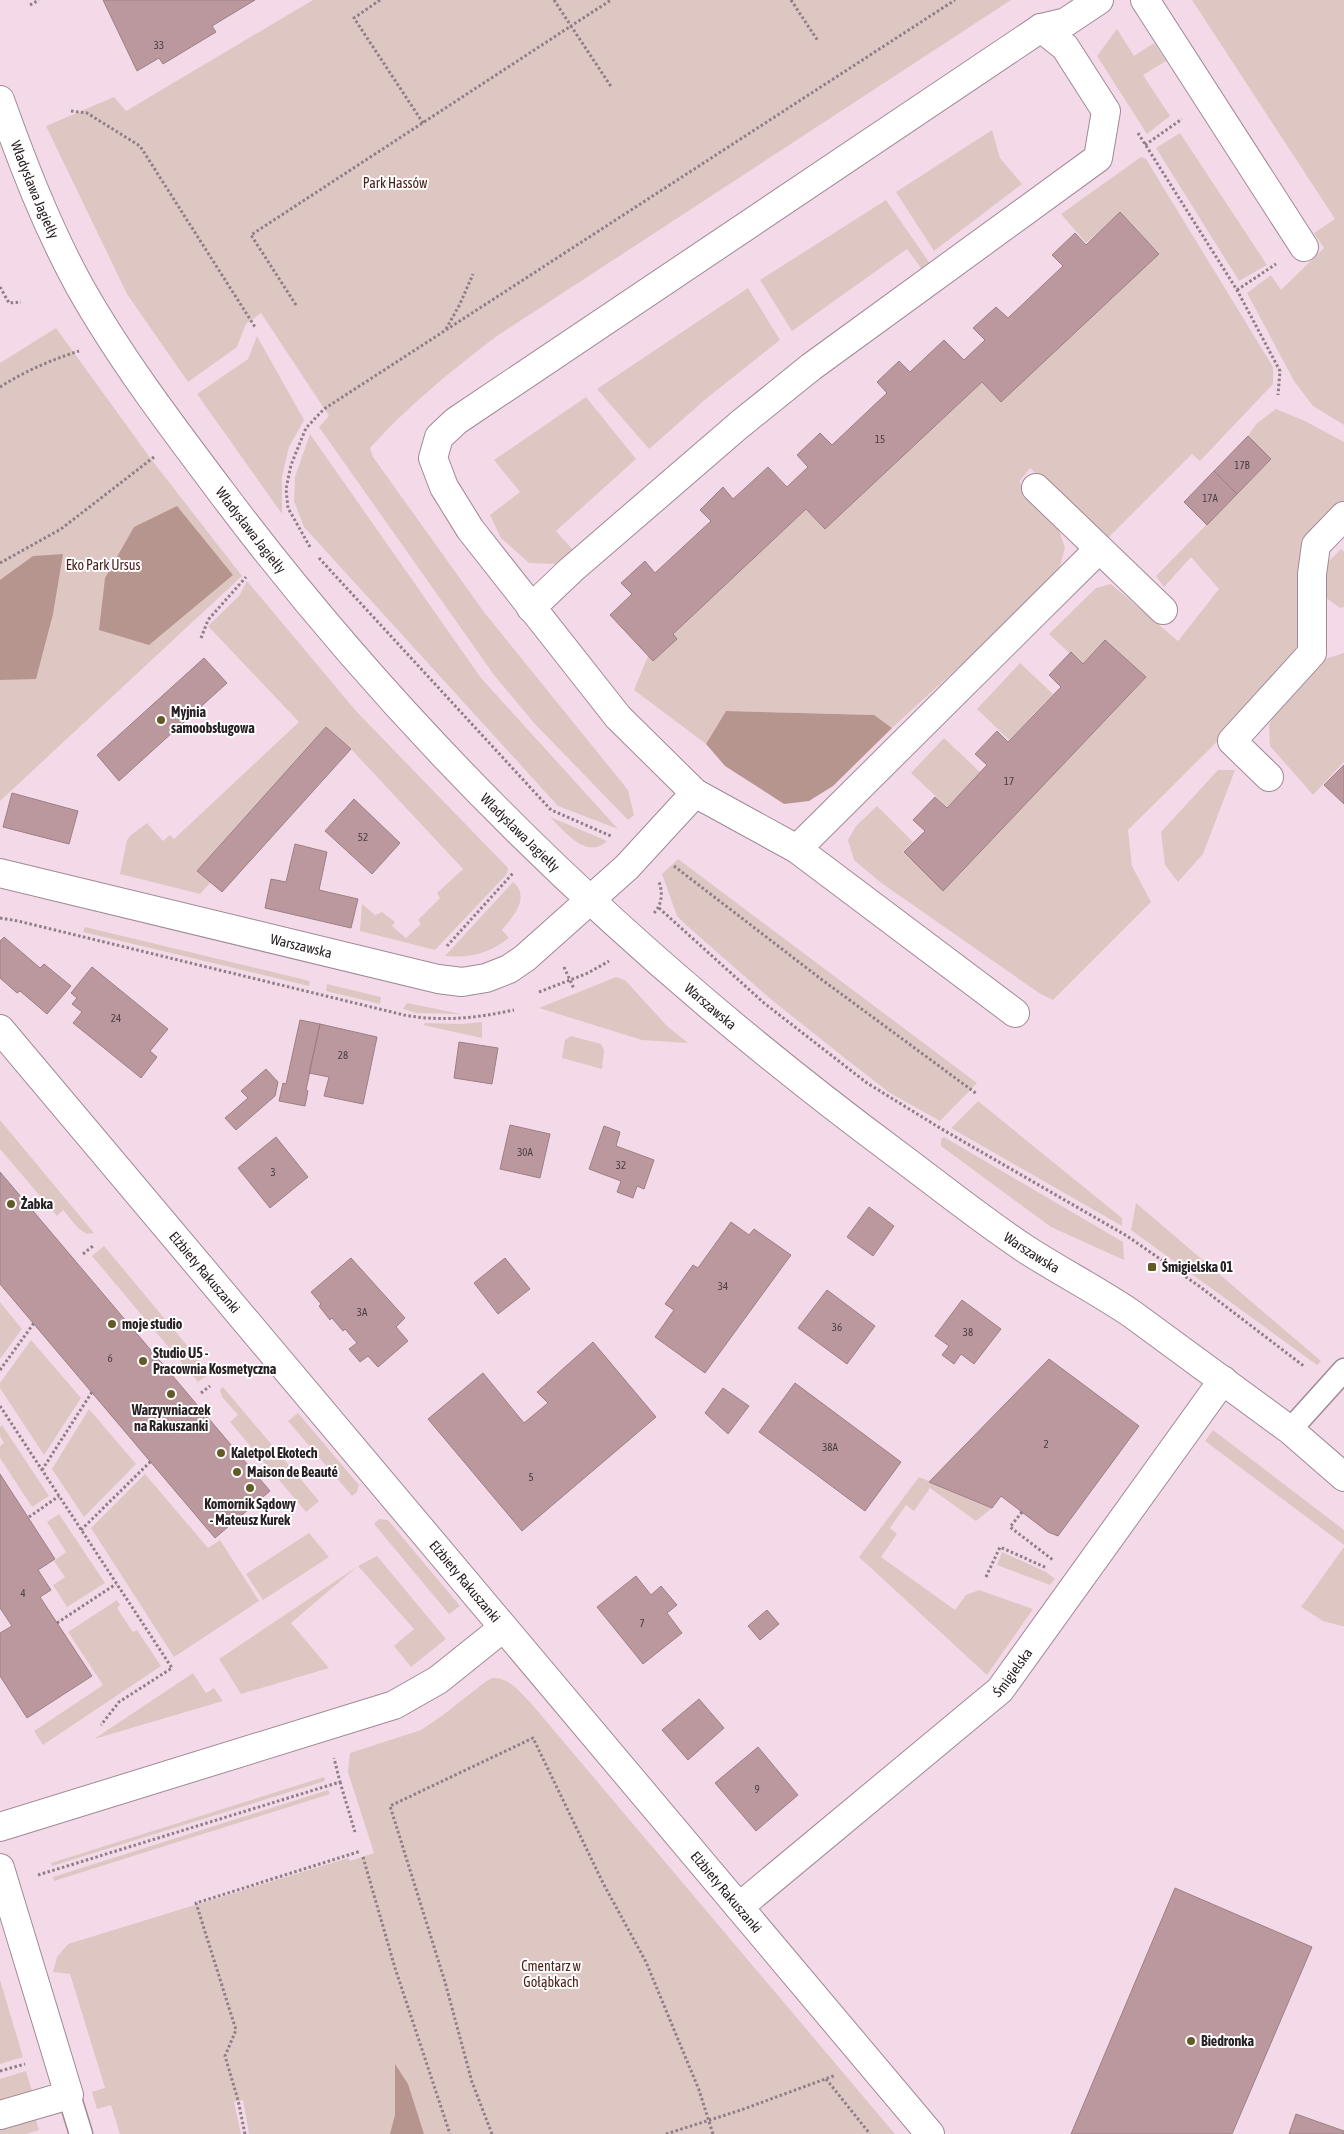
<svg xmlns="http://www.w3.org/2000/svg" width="1344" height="2134" viewBox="0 0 1344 2134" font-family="'Asap Condensed',sans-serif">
	<rect width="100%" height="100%" fill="#f4dae8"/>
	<path fill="#dec7c3" d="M313 0H1011L497 336C452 370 408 406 370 448L373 457 484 612 628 790 634 815 628 820 534 723 494 675 319 427 329 416 261 313 246 324 237 347 188 382 127 294 46 126 114 97 126 111Z
		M1192 0H1344V425L1313 406 1294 381 1247 293 1271 275 1281 290 1324 248 1314 233 1335 219Z
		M1117 29 1134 56 1154 43 1166 61 1143 75 1170 116 1147 134 1097 56Z
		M992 130 1000 158 1022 184 934 251 896 192Z
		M1180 133 1267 265 1239 281 1156 148Z
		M1141 157 1146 159 1273 367V384L1200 461 1192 454 1106 540 1030 468 1019 482 1057 524 1065 548 1057 577 892 728 873 715 726 711 706 744 634 690 648 656 806 508 826 528 982 382 1001 402 1159 253 1120 213 1086 243 1061 214Z
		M886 200 931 265 924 272 907 249 792 331 760 280Z
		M748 288 780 340 707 398 649 449 597 389Z
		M56 328 151 459 242 576 0 801V363Z
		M257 336 304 420 289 447 282 477V514L197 394 248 359Z
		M586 397 636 459 556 531 575 552 555 564 529 563 501 538 490 515 520 492 494 460Z
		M1276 409 1305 421 1344 442V501L1306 543 1299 563 1302 633 1294 658 1241 718 1128 830 1132 866 1151 902 1053 1000 1039 993 880 882 854 860 848 840 856 826 877 806 913 842 903 852 943 889 1083 666 1049 634 1096 588 1111 584 1178 641 1219 589 1191 557 1164 587 1156 576 1271 459 1248 436 1256 424Z
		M310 434 481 678 618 829 558 806 304 527 294 501 295 477Z
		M1341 549 1344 552V607L1340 608 1325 597 1321 569Z
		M247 581 356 711 508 868 507 874 435 950 360 931 362 904 375 915 382 912 395 922 392 926 406 938 421 924 418 920 440 898 437 893 463 869 351 749 326 727 198 870 211 882 200 894 120 874 127 840 131 835 147 823 163 841 170 835 174 839 299 722 208 626 239 596Z
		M1344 653V762L1313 795 1270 746 1269 725 1284 697 1322 660Z
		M1020 663 1053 694 1009 740 977 709Z
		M944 738 981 773 947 807 911 773Z
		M1218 770H1235L1203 854 1178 882 1165 865 1161 832Z
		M550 817 607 841C587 861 563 830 550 817Z
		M678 859 977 1083 940 1121 890 1093 846 1059 773 1001 686 925 677 916 662 874Z
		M513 882C531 897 513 917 502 930L509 938C488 954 471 958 445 956Z
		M85 927 310 981 309 986 83 932Z
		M616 977 625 980 667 1026 688 1043 642 1040 539 1008Z
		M327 984 381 997 380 1004 326 991Z
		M407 1003 461 1014 417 1013 403 1009Z
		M482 1022V1038L423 1025 425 1023 463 1024Z
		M571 1036 601 1044 604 1050 602 1069 562 1058 565 1040Z
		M978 1101 1122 1218V1226L951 1128Z
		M0 1120 94 1233 87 1234 78 1228 63 1210 57 1216 0 1149Z
		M944 1137 1123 1242 1124 1260 1051 1227 941 1146V1139Z
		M1136 1203 1321 1361 1317 1365 1131 1230Z
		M104 1246 210 1373 198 1382 92 1256Z
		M0 1302 22 1329 0 1359Z
		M31 1340 81 1398 44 1455 0 1388V1383Z
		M223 1387 319 1501 306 1512 230 1422 238 1415 222 1397 220 1390Z
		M89 1409 136 1464 84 1517 52 1469Z
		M298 1413 359 1485 357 1492 352 1496 288 1421Z
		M2 1425 49 1496 32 1507 0 1458V1446L4 1443 0 1436V1427Z
		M1213 1430 1344 1530V1545L1205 1441Z
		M145 1474 208 1548 220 1540 259 1601 174 1657 91 1528Z
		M919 1477 992 1508 976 1521 930 1488 914 1511 906 1505 890 1528 897 1534 881 1557 955 1610 966 1595 979 1590 1033 1609 987 1675 859 1557Z
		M59 1514 105 1583 67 1607 53 1585 65 1577 54 1561 66 1552 47 1522Z
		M379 1519 388 1520 460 1606 449 1614 374 1524Z
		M309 1533 329 1557 263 1600 246 1574Z
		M1344 1547V1626H1342L1323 1621 1301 1607Z
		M1002 1552 1046 1572 1055 1579 1050 1585 997 1565Z
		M377 1556 446 1639 411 1667 394 1646 414 1629 358 1566 291 1623 329 1668 241 1694 219 1659 358 1566Z
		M117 1600 120 1605 117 1608 133 1632 137 1630 161 1666 43 1745 34 1731 103 1685 68 1632Z
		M193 1673 206 1693 214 1688 223 1701 94 1739Z
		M492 1678C509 1677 519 1691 530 1702L895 2134H249L243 2100 234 2102 241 2134H120L111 2105 97 2109 92 2092 105 2088 70 1974 53 1972 57 1957 68 1944 348 1858 350 1861 374 1853 348 1772 350 1753 421 1730 443 1715 485 1682Z
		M324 1777 325 1781 52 1866 51 1863Z
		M328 1790 330 1794 54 1881 53 1877Z
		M0 1980 23 2057 0 2064Z
		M26 2071 32 2091 0 2101V2079Z
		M35 2116 39 2130 26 2134H0V2127Z"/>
	<path fill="#b7958f" d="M177 506 233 575 149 645 99 630 105 578 134 527Z
		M63 554 53 614 36 679 0 680V580L33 556Z
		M726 711 874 715 892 728 833 786 809 801 784 804 725 766 706 744Z
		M395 2064 408 2084 424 2134H390L395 2115Z"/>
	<path fill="#bb989e" stroke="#9c8085" d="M103 0H255L212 26 216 32 163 64 159 58 137 71Z
		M1120 212 1159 254 1001 402 982 382 825 529 806 509 673 634 677 639 653 661 610 615 632 594 621 583 645 561 655 573 711 521 700 510 723 487 733 499 768 467 787 487 808 467 797 455 820 433 832 445 887 393 877 382 899 361 910 372 944 340 964 360 985 340 973 328 996 307 1008 318 1063 266 1052 255 1075 233 1086 245Z
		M1248 436 1271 459 1237 494 1214 471Z
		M1214 471 1237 494 1207 525 1184 502Z
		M1105 640 1146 677 943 891 904 852 925 831 913 820 935 797 947 808 987 765 975 754 997 731 1008 742 1061 687 1049 675 1071 652 1083 664Z
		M204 658 227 683 119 781 97 755Z
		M326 727 351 749 222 892 197 871Z
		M1344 765V804L1324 785Z
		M12 793 78 811 69 844 3 827Z
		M354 799 400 843 372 874 325 831Z
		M295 844 327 852 319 890 358 899 351 928 265 908 271 879 286 882Z
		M4 937 40 968 44 964 71 986 47 1014 20 991 17 993 0 978V941Z
		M92 967 168 1029 150 1051 157 1057 141 1078 73 1023 82 1012 72 1004 77 998 71 993Z
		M300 1020 320 1024 306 1090 308 1091 305 1106 279 1101 283 1083 286 1084Z
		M320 1024 377 1037 363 1104 324 1096 329 1077 309 1073Z
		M459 1042 498 1048 492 1084 454 1078Z
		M266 1069 278 1082 275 1096 236 1130 225 1118 248 1098 241 1091Z
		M510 1125 550 1134 540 1178 500 1169Z
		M604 1126 620 1132 616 1146 654 1160 644 1189 637 1186 633 1198 617 1192 621 1181 589 1169Z
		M276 1137 308 1177 270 1208 238 1168Z
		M0 1172 270 1491 215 1538 0 1284Z
		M869 1207 894 1226 873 1256 847 1237Z
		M731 1222 749 1235 754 1229 791 1255 705 1373 655 1337 674 1310 665 1304 693 1265 698 1268Z
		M351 1258 405 1318 396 1327 408 1341 378 1367 368 1356 360 1362 349 1349 357 1343 345 1329 343 1331 332 1318 330 1320 319 1306 321 1304 311 1292Z
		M505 1258 530 1289 498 1314 474 1283Z
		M827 1290 875 1326 847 1364 798 1328Z
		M962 1300 1001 1329 974 1364 961 1354 954 1364 942 1355 949 1346 935 1336Z
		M593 1342 656 1417 522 1531 428 1419 483 1373 524 1423 548 1403 537 1392Z
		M1049 1359 1139 1426 1058 1536 1048 1532 1001 1496 992 1508 929 1482Z
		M795 1383 901 1462 865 1511 759 1432Z
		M723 1388 749 1406 728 1434 705 1413Z
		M0 1474 55 1559 38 1570 51 1590 40 1597 92 1676 27 1718 0 1676V1633L12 1626 0 1608Z
		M636 1576 651 1595 661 1586 677 1605 667 1613 682 1633 643 1664 597 1607Z
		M767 1610 779 1624 760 1640 748 1626Z
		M699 1699 724 1728 688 1760 662 1730Z
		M758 1747 798 1795 756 1831 715 1783Z
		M1175 1888 1312 1947 1232 2134H1071Z
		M1296 2114 1344 2131V2134H1289Z"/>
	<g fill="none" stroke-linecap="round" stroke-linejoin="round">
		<g stroke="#a08996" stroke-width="25">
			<path id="service" d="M1290 1430 1344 1370
				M69 2095 81 2134"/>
		</g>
		<g stroke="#a08996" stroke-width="30">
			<g id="minor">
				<path d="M1145 0 1304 247"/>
				<path d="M1036 488 1163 610"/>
				<path d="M531 608 571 570 739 425 811 367 1098 158 1106 111 1065 47 1041 28"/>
				<path d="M1269 777 1232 741 1312 653V574L1316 545 1344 516"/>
				<path d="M797 849 1099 549"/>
				<path id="s1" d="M0 873 438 979 462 982 486 978 509 969 525 958 627 867 695 793"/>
				<path d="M1015 1013 797 849 695 793 618 717 470 529 444 487 433 458 439 437 456 421 1041 28 1066 22 1099 0"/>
				<path id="s2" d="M0 1029 930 2134"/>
				<path d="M0 1827 394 1705 438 1680 503 1628"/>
				<path d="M0 1868 69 2095 0 2115"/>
				<path id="s3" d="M739 1907 1000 1690 1223 1380"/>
			</g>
		</g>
		<g stroke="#a08996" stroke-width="30">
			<g id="tertiary">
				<path id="s4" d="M0 100C23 164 47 227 80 287 120 358 170 424 219 489 409 743 640 963 894 1152 937 1184 979 1218 1024 1248 1059 1271 1097 1290 1132 1314L1290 1430 1344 1477"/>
			</g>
		</g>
		<path stroke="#8f7d87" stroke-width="3" stroke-dasharray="2.5 2.5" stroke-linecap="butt" d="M380 0 354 18 423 123
			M554 0 571 26 611 0
			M791 0 818 41
			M30 5 39 0
			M71 111 87 113 140 146 255 327
			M1138 133 1237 290 1280 371 1278 395
			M1145 145 1182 119
			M0 287 9 303 21 302
			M1237 290 1276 264
			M296 305 251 235 571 26 612 88
			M446 329 460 304 473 274
			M0 387C25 371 51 360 79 351
			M310 547 288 508 286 489 291 465 306 428 324 409 955 0
			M319 558 551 810 611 836
			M0 563 61 529 154 457
			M201 638 208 620 246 577
			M674 866 821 979 977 1094
			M659 908 764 1003 867 1083 940 1128 1127 1236 1199 1286 1305 1367
			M654 913C662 905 663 892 659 882
			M0 918 18 921 404 1015C442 1022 477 1018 514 1010
			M447 946 514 872
			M564 967 574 989
			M539 992 588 973 609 961
			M83 1254 93 1246
			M0 1370 34 1323
			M201 1393 210 1386
			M0 1406 172 1668 119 1702 101 1725
			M42 1470 92 1392
			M1022 1512 1010 1527 1053 1560
			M29 1517 59 1496
			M81 1530 151 1461
			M986 1577 1000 1547 1047 1568
			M57 1623 116 1584
			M340 1782 355 1832
			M363 1857 395 1968 450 2134
			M38 1875 340 1782 334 1758
			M0 2071 25 2064
			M826 2079 870 2134
			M245 2134 238 2100 225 2056 236 2030 196 1903 361 1851
			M492 2134 472 2082 445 1982 390 1806 533 1738 603 1883 646 1962 699 2090 713 2134
			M666 2134 741 2110 836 2075"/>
		<use href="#service" stroke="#fff" stroke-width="22"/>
		<use href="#minor" stroke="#fff" stroke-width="28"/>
		<use href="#tertiary" stroke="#fff" stroke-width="28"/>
	</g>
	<g fill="#645a26" stroke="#fff" stroke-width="2">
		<circle cx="161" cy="720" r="5"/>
		<circle cx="11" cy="1204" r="5"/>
		<rect x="1147" y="1262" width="10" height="10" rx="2.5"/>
		<circle cx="112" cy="1324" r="5"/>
		<circle cx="143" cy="1361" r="5"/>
		<circle cx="171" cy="1394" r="5"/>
		<circle cx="221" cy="1453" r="5"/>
		<circle cx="237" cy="1472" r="5"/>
		<circle cx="250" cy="1488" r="5"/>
		<circle cx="1191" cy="2041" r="5"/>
	</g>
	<g text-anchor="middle" stroke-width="4" stroke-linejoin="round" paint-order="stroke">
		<g font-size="11" fill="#4e3e43">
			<text x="159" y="49">33</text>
			<text x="880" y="443">15</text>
			<text x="1242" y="469">17B</text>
			<text x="1210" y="502">17A</text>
			<text x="1009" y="785">17</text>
			<text x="363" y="841">52</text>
			<text x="116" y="1022">24</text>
			<text x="343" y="1059">28</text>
			<text x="525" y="1156">30A</text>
			<text x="621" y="1169">32</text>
			<text x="273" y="1176">3</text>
			<text x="723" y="1290">34</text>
			<text x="362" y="1316">3A</text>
			<text x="837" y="1331">36</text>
			<text x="968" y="1336">38</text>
			<text x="110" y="1362">6</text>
			<text x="1046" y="1448">2</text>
			<text x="830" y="1451">38A</text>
			<text x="531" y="1481">5</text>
			<text x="23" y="1597">4</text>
			<text x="642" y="1627">7</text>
			<text x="757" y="1793">9</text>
		</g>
		<g font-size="14" fill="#4f201a" stroke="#fff">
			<text x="395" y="188">Park Hassów</text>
			<text x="103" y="570">Eko Park Ursus</text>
			<text x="551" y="1971">Cmentarz w<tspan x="551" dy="16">Gołąbkach</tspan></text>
		</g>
		<g font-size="14" fill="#292025" stroke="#fff">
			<text dy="5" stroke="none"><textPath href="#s4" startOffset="96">Władysława Jagiełły</textPath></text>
			<text dy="5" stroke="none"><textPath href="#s4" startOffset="501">Władysława Jagiełły</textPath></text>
			<text dy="5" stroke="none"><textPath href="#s4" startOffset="906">Władysława Jagiełły</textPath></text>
			<text dy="5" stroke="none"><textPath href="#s1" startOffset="310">Warszawska</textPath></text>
			<text dy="5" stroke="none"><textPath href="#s4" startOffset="1164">Warszawska</textPath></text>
			<text dy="5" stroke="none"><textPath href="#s4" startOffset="1569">Warszawska</textPath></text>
			<text dy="5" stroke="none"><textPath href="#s2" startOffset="318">Elżbiety Rakuszanki</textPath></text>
			<text dy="5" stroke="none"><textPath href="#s2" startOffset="722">Elżbiety Rakuszanki</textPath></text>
			<text dy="5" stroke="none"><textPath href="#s3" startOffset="361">Śmigielska</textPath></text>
			<text dy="5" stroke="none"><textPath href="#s2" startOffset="1128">Elżbiety Rakuszanki</textPath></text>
		</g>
		<g font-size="14" font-weight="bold" fill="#292025" stroke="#fff" text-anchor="start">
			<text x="171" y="717">Myjnia<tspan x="171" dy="16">samoobsługowa</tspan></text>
			<text x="21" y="1209">Żabka</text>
			<text x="1162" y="1272">Śmigielska 01</text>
			<text x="122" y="1329">moje studio</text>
			<text x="153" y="1358">Studio U5 -<tspan x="153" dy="16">Pracownia Kosmetyczna</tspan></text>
			<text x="171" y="1415" text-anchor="middle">Warzywniaczek<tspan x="171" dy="16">na Rakuszanki</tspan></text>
			<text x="231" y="1458">Kaletpol Ekotech</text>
			<text x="247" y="1477">Maison de Beauté</text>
			<text x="250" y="1509" text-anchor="middle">Komornik Sądowy<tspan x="250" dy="16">- Mateusz Kurek</tspan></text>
			<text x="1201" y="2046">Biedronka</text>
		</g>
	</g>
</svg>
